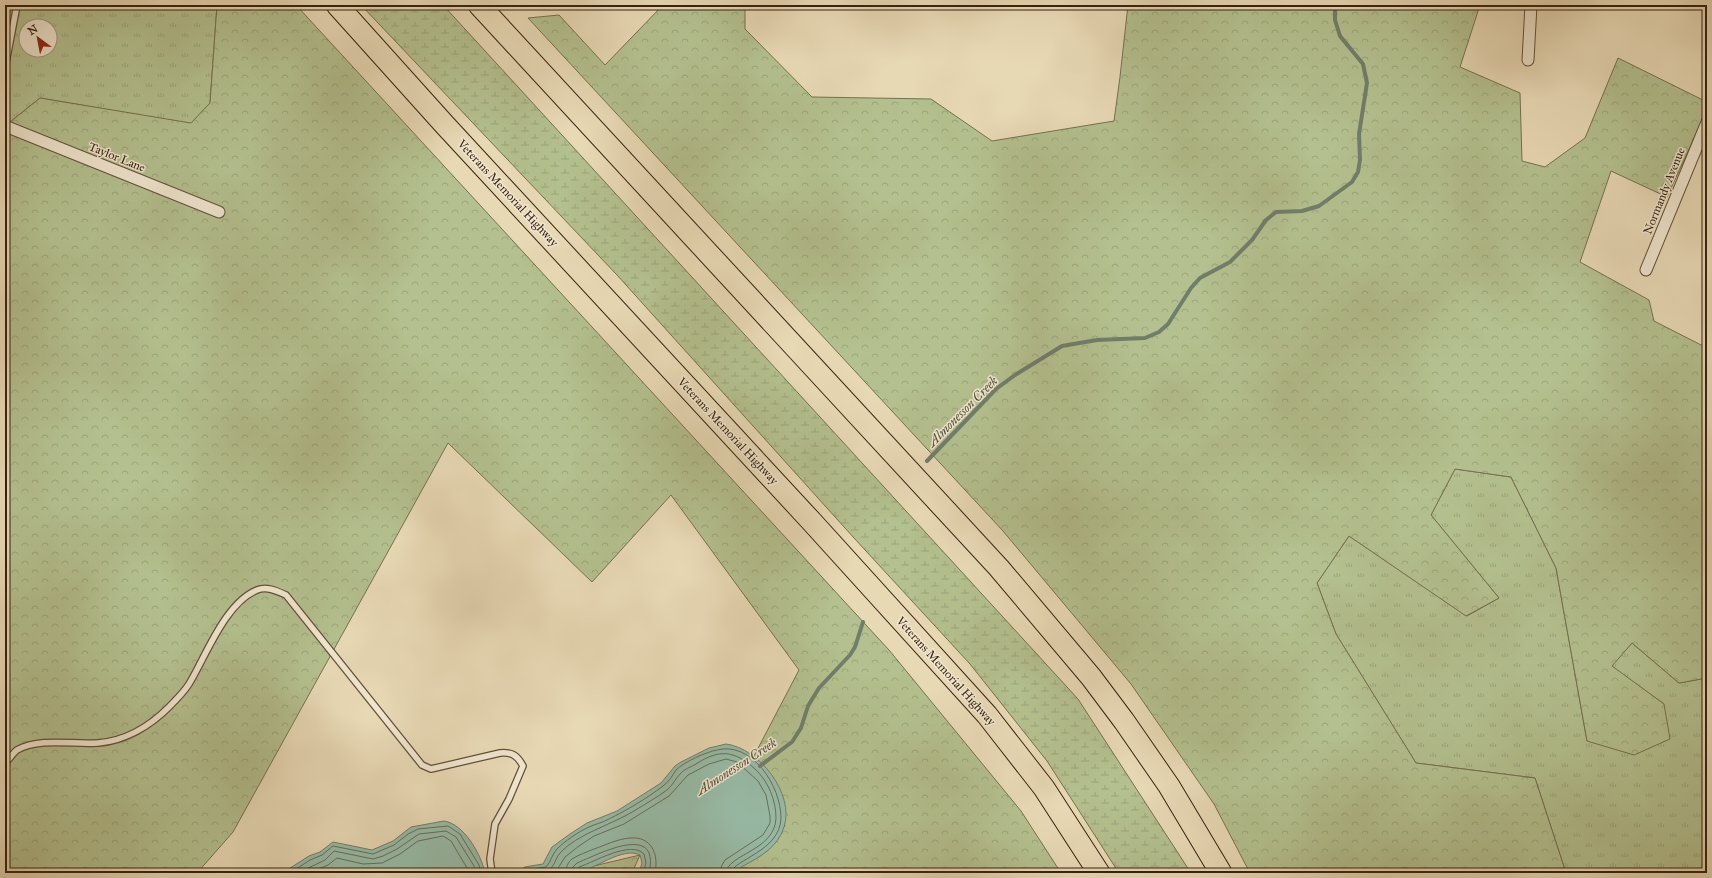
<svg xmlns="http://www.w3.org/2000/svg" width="1712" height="878" viewBox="0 0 1712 878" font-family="'IM FELL Great Primer',serif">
	<defs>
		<pattern id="grass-tufts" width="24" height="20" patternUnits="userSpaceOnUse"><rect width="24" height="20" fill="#b4c08f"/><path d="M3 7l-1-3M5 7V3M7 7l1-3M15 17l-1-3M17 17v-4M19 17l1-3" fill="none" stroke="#9ba57a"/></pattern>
		<pattern id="forest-crowns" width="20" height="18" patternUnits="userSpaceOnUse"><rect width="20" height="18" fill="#b4c08f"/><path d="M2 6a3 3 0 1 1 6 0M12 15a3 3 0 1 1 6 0" fill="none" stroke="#9ba57a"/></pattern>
		<pattern id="wetland-marsh" width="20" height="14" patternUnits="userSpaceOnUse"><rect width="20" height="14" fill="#b4c08f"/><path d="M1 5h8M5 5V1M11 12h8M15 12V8" fill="none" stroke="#9ba57a"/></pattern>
	</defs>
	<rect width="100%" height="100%" fill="#e8d9b5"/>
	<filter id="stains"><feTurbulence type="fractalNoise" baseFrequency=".005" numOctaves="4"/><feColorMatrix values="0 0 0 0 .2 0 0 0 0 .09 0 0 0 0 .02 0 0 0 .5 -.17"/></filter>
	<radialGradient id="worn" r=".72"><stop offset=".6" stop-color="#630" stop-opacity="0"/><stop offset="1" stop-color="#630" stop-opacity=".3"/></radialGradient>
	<path fill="url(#grass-tufts)" stroke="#75714f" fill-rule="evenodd" d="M5 5H217L210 103 191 124 40 98 5 126ZM26 26H50V50H26Z
		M1455 469 1511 477 1556 568 1587 741 1664 704 1611 666 1632 643 1679 683 1707 678V873H1566L1535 778 1416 763 1336 634 1317 583 1349 536 1467 616 1499 598 1431 515Z"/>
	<path fill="url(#forest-crowns)" stroke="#75714f" d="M217 5H296L889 650 1021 811 1061 873H735L785 826 754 756 799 670 671 495 592 582 448 443 233 832 197 873H5V126L40 98 191 123 210 103Z
		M663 5H745V29L812 97 931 99 992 141 1114 121 1120 77 1128 5H1480L1460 67 1520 93 1522 161 1545 167 1585 138 1618 58 1707 102V110L1667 197 1611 171 1580 262 1649 300 1654 321 1707 348V678L1679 683 1632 643 1612 666 1664 704 1670 739 1634 755 1587 741 1556 568 1511 477 1455 469 1431 515 1499 598 1466 616 1349 536 1317 583 1336 634 1416 763 1535 778 1566 873H1250L1214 804 1131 684 1003 531 528 18 559 15 605 65Z
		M640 855 632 873H564Z"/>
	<path fill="url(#wetland-marsh)" stroke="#75714f" d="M361 5H443L1078 699 1191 873H1119L1047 761 970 664 854 538 617 275Z"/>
	<path fill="#98bba7" stroke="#717e6a" d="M726 744C759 748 795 794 784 827 778 847 760 857 743 866 740 868 737 872 733 873 728 875 718 873 712 873 688 873 664 873 639 873L642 863 640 855C623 846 594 870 576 873 561 876 531 873 515 873L525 867 543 864 552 847 570 834 587 823 617 811 661 783 675 766 681 762 709 748Z
		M444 821C464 824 481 854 485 873H277L284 872 309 856 320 852 333 842 372 850 393 841 411 827Z"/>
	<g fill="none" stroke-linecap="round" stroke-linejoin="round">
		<path stroke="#676e5b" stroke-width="1" d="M290 873 310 860 322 855 333 846 373 854 394 845 408 834 418 829 448 826 460 834 479 865 481 873
			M298 873 325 860 334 851 373 859 383 856 397 849 419 834 446 831 456 837 474 866 476 873
			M309 873 328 865 337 858 363 864 382 863 400 854 418 841 443 836 451 841 470 873
			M521 873 532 869 546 867C551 862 552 854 557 849 565 841 578 832 589 827 595 824 602 823 609 819 627 810 646 799 663 786 669 782 672 776 676 770 684 762 706 752 717 750 752 741 781 786 781 818 780 852 733 859 731 873
			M544 873C555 869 554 860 560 853 577 834 611 825 634 811 645 804 656 798 667 790 673 785 675 779 680 774 684 769 691 767 696 764 719 749 734 750 755 769 768 781 776 800 776 818 775 851 727 854 726 873
			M555 873 565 857 579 846 594 836 624 824 669 796 688 775 709 764 726 759 737 762 758 781 766 795 770 816V823L763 835 725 860 722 865 720 873
			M566 873C566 868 567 863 572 859 578 855 587 852 594 849 606 845 617 839 630 838 652 836 659 855 655 873
			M572 873 573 867 577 863C599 854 661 821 649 873
			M577 873 579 867C594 862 631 840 644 854L646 863 643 873"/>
		<path stroke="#717e6a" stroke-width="4" d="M927 461 996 389 1015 375 1062 346 1097 340 1145 338 1159 332 1168 324 1191 288 1200 278 1230 262 1252 240 1266 220 1276 212 1302 211 1319 206 1352 182 1358 172 1360 160 1359 134 1367 83 1363 64 1340 36 1335 20V5
			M760 766 792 742 801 728 808 706 819 688 850 655 855 647 863 622"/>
		<g stroke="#625038" stroke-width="8">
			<path id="service" d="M5 68 17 5
				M5 763C9 760 13 753 17 750 41 737 73 745 98 743 125 741 150 726 169 707 176 700 184 692 189 684 206 656 225 603 257 590 267 586 277 591 286 595L422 765 431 769 500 753C512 752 517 755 523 766L509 799 495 824 490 859 492 873"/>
		</g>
		<g stroke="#625038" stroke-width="13">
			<path id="minor" d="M1528 60 1531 5
				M5 126 219 212
				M1646 270 1707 122"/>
		</g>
		<g stroke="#36220f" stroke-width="23">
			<path id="motorway" d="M337 5 444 124 813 523 987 715 1044 788 1099 873
				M479 5 999 568 1091 677 1124 721 1169 786 1221 873"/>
		</g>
		<use href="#service" stroke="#f0e6cf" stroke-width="5.5"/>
		<use href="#minor" stroke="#f0e6cf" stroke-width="11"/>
		<use href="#motorway" stroke="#e8d9b5" stroke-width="21"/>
	</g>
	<g text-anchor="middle" stroke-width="3" stroke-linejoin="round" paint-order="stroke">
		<g font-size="12" fill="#36220f" stroke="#f0e6cf">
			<text transform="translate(117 157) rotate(22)" y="4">Taylor Lane</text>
			<text transform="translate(1664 191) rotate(-68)" y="4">Normandy Avenue</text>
			<text transform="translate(508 193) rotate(47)" y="4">Veterans Memorial Highway</text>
			<text transform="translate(728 431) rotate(47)" y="4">Veterans Memorial Highway</text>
			<text transform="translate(946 671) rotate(48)" y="4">Veterans Memorial Highway</text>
		</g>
		<g font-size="13" font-style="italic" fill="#53503d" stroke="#f0e6cf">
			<text transform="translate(962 411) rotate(-45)" y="5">Almonesson Creek</text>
			<text transform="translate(736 766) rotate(-33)" y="5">Almonesson Creek</text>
		</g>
	</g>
	<rect width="1712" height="878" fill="none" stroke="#e8d9b5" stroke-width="20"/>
	<rect x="6" y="6" width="1700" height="866" fill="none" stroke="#36220f" stroke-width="2"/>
	<rect x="10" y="10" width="1692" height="858" fill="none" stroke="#36220f"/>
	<g transform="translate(38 38) rotate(328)"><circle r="19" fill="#f0e6cf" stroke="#a69882"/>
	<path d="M0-3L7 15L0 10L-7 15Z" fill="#8f2418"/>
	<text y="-6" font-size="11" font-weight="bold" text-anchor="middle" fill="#36220f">N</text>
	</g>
	<rect width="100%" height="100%" filter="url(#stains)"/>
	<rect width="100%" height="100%" fill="url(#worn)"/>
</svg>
